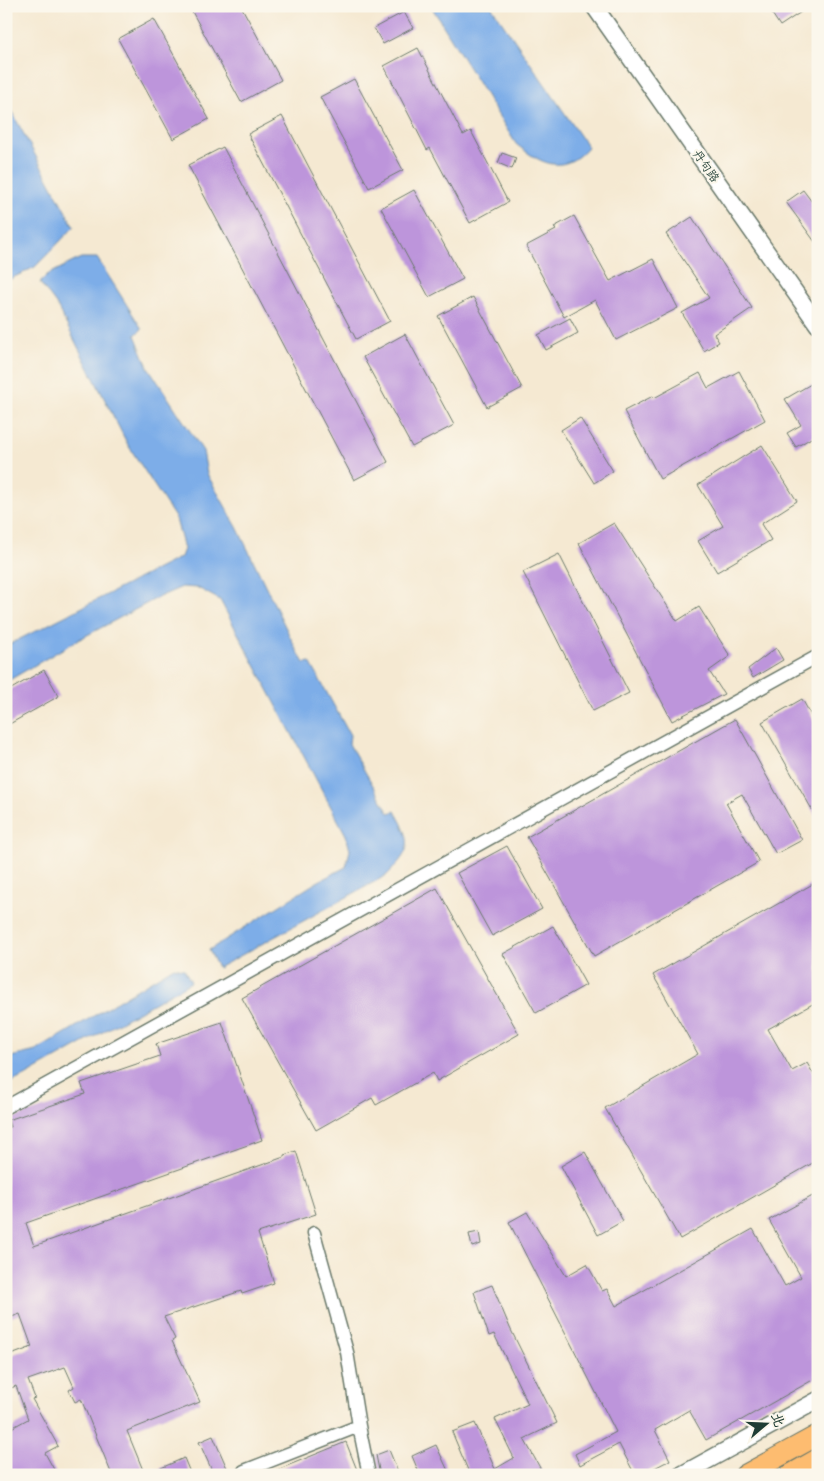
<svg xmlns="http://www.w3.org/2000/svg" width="824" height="1481" viewBox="0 0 824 1481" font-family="Mali,'LXGW WenKai TC',sans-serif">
	<rect width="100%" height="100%" fill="#fbf7ec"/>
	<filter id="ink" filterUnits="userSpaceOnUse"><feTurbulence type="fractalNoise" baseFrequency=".02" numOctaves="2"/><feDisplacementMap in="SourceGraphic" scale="10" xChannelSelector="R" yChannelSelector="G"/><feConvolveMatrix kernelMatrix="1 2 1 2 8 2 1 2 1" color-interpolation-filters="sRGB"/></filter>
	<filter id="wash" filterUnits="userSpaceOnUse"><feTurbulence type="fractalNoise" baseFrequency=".0096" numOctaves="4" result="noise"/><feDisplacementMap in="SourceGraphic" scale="20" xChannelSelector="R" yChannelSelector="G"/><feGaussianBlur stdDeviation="1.12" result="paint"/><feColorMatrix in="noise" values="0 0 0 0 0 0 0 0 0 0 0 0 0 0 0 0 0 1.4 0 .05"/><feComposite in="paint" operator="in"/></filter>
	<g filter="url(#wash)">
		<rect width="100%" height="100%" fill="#f5e9d2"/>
		<path fill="#7dade8" stroke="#4e758e" d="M431 6H491L588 147C563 176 541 164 516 144Z
			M6 101 74 227 35 267 6 281Z
			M81 258H97L142 329 135 335 148 367 203 451 207 474 237 527 295 647 304 663 310 662 350 735 349 744 389 813 395 811C413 843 412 849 387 875L218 968 209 950 317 882 346 867 350 850 346 835 220 600 198 588 182 587 159 597 76 641 6 682V646L181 557 184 549 176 519 128 445 56 304 40 283 47 275Z
			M174 967 184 969 191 982 25 1076 9 1083 6 1080V1061L11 1057 36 1051Z"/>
		<g id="blocks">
			<path fill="#bd95db" d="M189 6H241L281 80 241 102Z
				M767 6H810L780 26Z
				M404 12 413 28 383 44 374 28Z
				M154 19 209 119 173 139 118 39Z
				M418 48 463 135 471 131 508 202 470 223 430 148 427 150 384 66Z
				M354 79 403 170 369 188 320 97Z
				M282 116 390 321 356 339 248 134Z
				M223 147 388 462 354 480 188 165Z
				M502 153 516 158 512 169 498 163Z
				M414 190 463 279 429 297 381 208Z
				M803 190 818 210V246L786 202Z
				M574 216 610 281 653 259 678 308 616 340 595 300 564 317 526 246 556 230 554 227Z
				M692 217 752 308 714 334 719 342 704 351 682 313 709 298 666 234Z
				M473 297 522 388 487 407 438 316Z
				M570 318 578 333 546 350 538 335Z
				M405 334 454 425 412 447 363 357Z
				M739 371 765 420 660 479 624 411 653 396 654 398 700 373 708 388Z
				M811 384 818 395V434L796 447 787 433 801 425 785 399Z
				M580 418 613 471 594 483 561 430Z
				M762 445 797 501 761 524 771 540 717 572 698 541 723 526 698 485Z
				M614 523 677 621 699 607 730 656 709 671 724 694 672 721 579 543Z
				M559 554 629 693 593 711 523 572Z
				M776 648 783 660 753 678 748 669Z
				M44 670 59 696 6 726V692Z
				M802 699 818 728V820L762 722Z
				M735 719 802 840 776 854 742 794 726 803 759 862 594 956 527 837Z
				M507 846 542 909 492 936 457 873Z
				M818 881V1001L768 1029 792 1071 807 1063 818 1082V1160L680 1239 605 1108 698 1054 653 975Z
				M437 888 519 1034 437 1081 433 1073 376 1105 372 1098 316 1130 242 998Z
				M553 926 586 985 536 1013 503 954Z
				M222 1022 262 1140 26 1223 34 1246 284 1157V1155L296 1151 316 1214 258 1233 274 1283 242 1294 241 1291 164 1317 175 1339 172 1341 200 1402 127 1431 145 1475H112L81 1399 75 1402 69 1390 74 1387 65 1367 28 1380 35 1398 32 1399 58 1446 45 1453 57 1475H6V1431L28 1419 16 1386 6 1390V1357L32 1347 20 1314 6 1319V1127H10L8 1120 85 1094 81 1083 160 1056 156 1044Z
				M585 1152 623 1221 598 1235 561 1166Z
				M818 1193V1377L706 1440 689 1410 655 1430 670 1460 641 1475H635L619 1444 580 1465 575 1454 616 1432 509 1222 527 1212 566 1276 587 1264 602 1291 607 1289 616 1306 753 1229 785 1286 801 1277 769 1220Z
				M479 1232 481 1244 472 1247 469 1234Z
				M492 1285 510 1328 557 1423 524 1439 544 1475H470L452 1432 475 1423 495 1469 514 1458 495 1419 528 1404 494 1334 489 1336 474 1292Z
				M213 1436 230 1475H214L199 1442Z
				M346 1442 359 1475H267V1474Z
				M436 1445 450 1475H420L412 1456Z
				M389 1450 394 1462 399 1475H380L376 1455Z
				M184 1458 191 1475H145Z"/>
		</g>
	</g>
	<g filter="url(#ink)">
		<use href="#blocks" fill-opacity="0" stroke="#6a796b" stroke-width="1"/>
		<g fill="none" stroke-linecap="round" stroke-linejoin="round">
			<g stroke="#6a796b" stroke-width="15">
				<path id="minor" d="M6 1107 818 656
					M314 1233 347 1352 359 1426
					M244 1471 359 1426 369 1475"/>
			</g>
			<g stroke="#6a796b" stroke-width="19">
				<path id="tertiary" d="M594 6 818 325
					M681 1475 818 1400"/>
			</g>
			<g stroke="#6a796b" stroke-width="22">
				<path id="primary" d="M745 1475 818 1435
					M790 1475 818 1459"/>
			</g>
			<use href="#minor" stroke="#fff" stroke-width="12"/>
			<use href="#tertiary" stroke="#fff" stroke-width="16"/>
			<use href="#primary" stroke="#fdbc70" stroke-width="20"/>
		</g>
	</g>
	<g text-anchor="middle" stroke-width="4.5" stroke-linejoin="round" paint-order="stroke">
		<g font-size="12" fill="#1f3d34" stroke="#fbf7ec">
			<text transform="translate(706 166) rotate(55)" y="4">丹句路</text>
		</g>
	</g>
	<rect width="824" height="1481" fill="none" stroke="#fbf7ec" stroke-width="25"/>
	<g transform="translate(766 1424) rotate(71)" stroke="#fbf7ec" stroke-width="4" paint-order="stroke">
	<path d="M0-4L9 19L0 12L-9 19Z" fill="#1f3d34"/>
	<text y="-8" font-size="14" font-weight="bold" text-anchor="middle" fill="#1f3d34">北</text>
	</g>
</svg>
